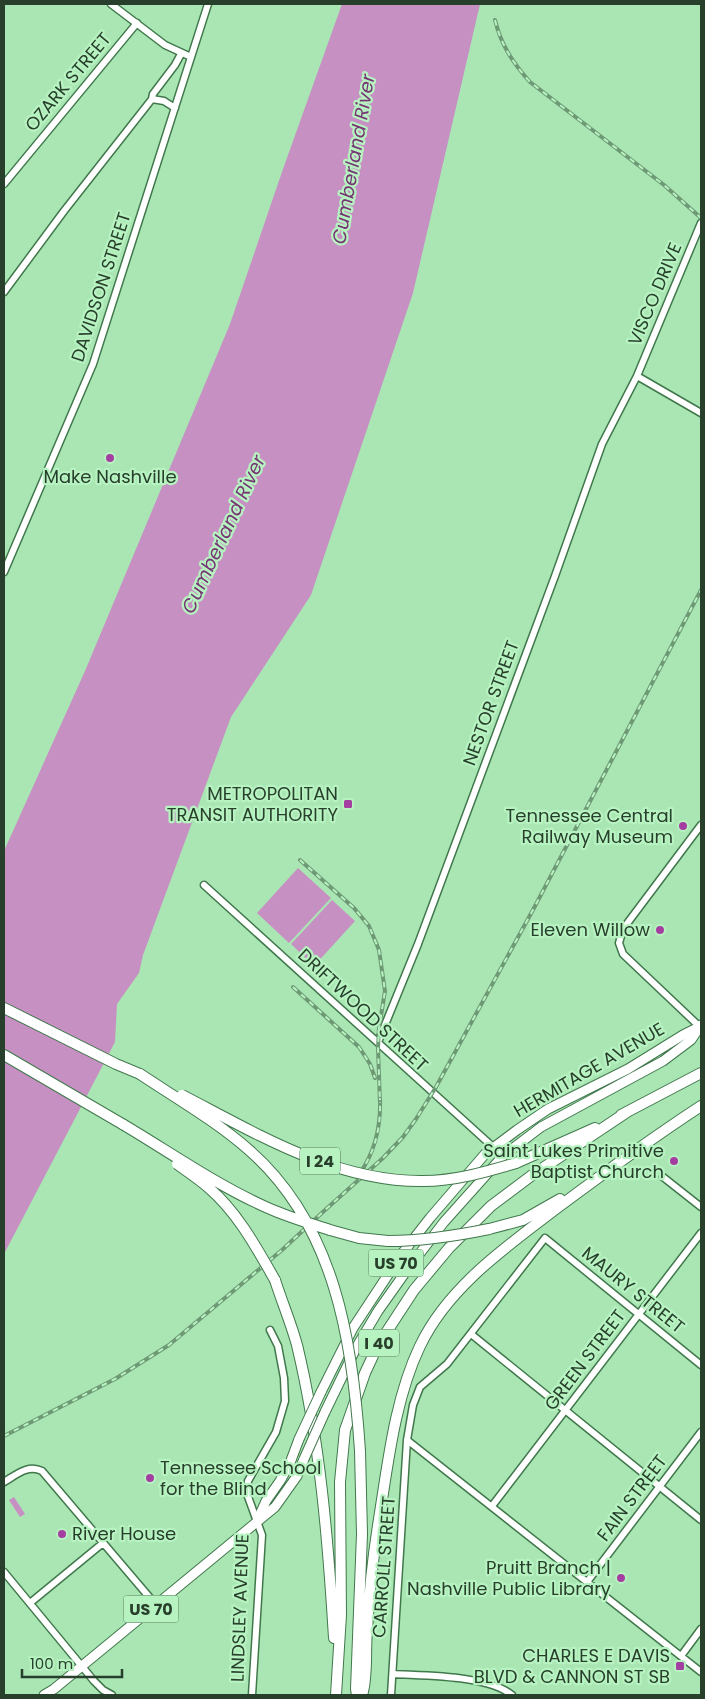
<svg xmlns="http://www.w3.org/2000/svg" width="705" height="1699" viewBox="0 0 705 1699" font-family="Poppins,sans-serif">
	<rect width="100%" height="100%" fill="#aae6b4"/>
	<path fill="#c690c2" d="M342 4H480L413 293 311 595 231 717 143 955 139 973 117 1004 115 1042 4 1254V851L85 671 230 324 283 169Z
		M298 868 331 898 289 943 257 913Z
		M332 900 355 921 314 966 291 944Z
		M14 1497 25 1514 20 1517 9 1500Z"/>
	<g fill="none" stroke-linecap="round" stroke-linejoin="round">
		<g stroke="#40784c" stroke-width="9">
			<path id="minor" d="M111 4 165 45 191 57
				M152 99 164 101 175 108
				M4 184 137 23
				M4 292 64 211 152 99 153 94 175 65 181 54
				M637 376 701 413
				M4 572 93 364 208 4
				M204 885 503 1156
				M700 1027 623 954 619 943 623 929 701 825
				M378 1042 418 944 555 576 602 444 637 376 701 223
				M663 1177 701 1207
				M471 1334 701 1520
				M407 1440 701 1672
				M4 1482C16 1475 28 1464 42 1471L156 1605
				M492 1506 701 1233
				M4 1572 94 1681 103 1690 112 1695
				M587 1582 701 1432
				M30 1603 103 1543
				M681 1656 701 1629
				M393 1674C425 1676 487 1675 512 1695
				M252 1695 262 1535 247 1494 248 1481 276 1432 285 1401 284 1378 278 1346 270 1330
				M391 1695 407 1440 413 1405 420 1387 447 1364 545 1238 701 1365"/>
		</g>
		<g stroke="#40784c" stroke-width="11">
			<path id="major" d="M321 1392 353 1328 401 1255 430 1218 485 1154 517 1130 548 1109 628 1069 683 1035 699 1027
				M325 1412 356 1348 378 1311 407 1270 444 1222 503 1156 541 1127 663 1061 691 1040 701 1025
				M257 1521 266 1501 280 1481 290 1463 299 1439
				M44 1695 54 1689 275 1507 297 1476 304 1459"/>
		</g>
		<g stroke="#40784c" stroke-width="12">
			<path id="highway" d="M4 1008 116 1064 140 1074
				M4 1055 124 1125
				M621 1115 701 1073
				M516 1163 595 1128
				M489 1229 523 1220 560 1199
				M330 1230 359 1238 388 1241
				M275 1280C282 1302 291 1323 297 1345 320 1441 328 1539 334 1638
				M336 1695 341 1615 340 1482 345 1430 365 1373 378 1345 414 1290 449 1248 491 1206 531 1176 627 1112
				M357 1695 356 1689 362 1534 360 1451
				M362 1695C368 1677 365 1651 367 1631 369 1594 373 1556 379 1519 388 1463 395 1398 420 1346 448 1287 506 1247 557 1208 604 1173 652 1138 701 1106"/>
		</g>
		<use href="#minor" stroke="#fff" stroke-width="6"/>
		<use href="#major" stroke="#fff" stroke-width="9"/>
		<use href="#highway" stroke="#fff" stroke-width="10"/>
		<g stroke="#6e9975" stroke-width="4">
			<path id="rail" d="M495 20C501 45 513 63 530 82L664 185 701 218
				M300 860 354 908 369 926 379 950 385 991 379 1028 378 1048 380 1103
				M293 987 359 1047 370 1064 375 1078
				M360 1173C376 1150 381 1126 380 1098
				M4 1436 115 1379 169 1345 282 1250 324 1211 383 1158 403 1137 416 1119 436 1087 534 908 701 590"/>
		</g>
		<use href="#rail" stroke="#b7f3c1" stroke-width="2" stroke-dasharray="5.5" stroke-linecap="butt"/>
		<g stroke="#40784c" stroke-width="11" stroke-linecap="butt">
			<path id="major-bridge" d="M299 1439 321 1392
				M304 1459 325 1412"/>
		</g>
		<g stroke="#40784c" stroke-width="12" stroke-linecap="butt">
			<path id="highway-bridge" d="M140 1074C176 1098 216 1121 249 1150 335 1225 353 1342 360 1451
				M182 1095C257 1134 336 1182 423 1181 455 1181 486 1172 516 1163
				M124 1125C171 1153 218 1186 268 1208 288 1217 309 1223 330 1230
				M177 1164C188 1172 199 1179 209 1188 238 1213 256 1247 275 1280
				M388 1241C423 1241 455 1236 489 1229"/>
		</g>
		<use href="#major-bridge" stroke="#fff" stroke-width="9"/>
		<use href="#highway-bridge" stroke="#fff" stroke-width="10"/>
	</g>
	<g fill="#a53ea1" stroke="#b7f3c1" stroke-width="2">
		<circle cx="110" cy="458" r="5"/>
		<rect x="343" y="799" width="10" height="10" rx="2.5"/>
		<circle cx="683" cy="826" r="5"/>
		<circle cx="660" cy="930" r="5"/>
		<circle cx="674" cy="1161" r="5"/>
		<circle cx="150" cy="1478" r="5"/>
		<circle cx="62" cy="1534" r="5"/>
		<circle cx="621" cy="1578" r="5"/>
		<rect x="675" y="1661" width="10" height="10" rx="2.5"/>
	</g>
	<g text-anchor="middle" stroke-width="4.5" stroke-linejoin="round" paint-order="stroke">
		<g fill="#b7f3c1" stroke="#527558" stroke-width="1">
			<rect x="300" y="1147.5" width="40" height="27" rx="4"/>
			<rect x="368.5" y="1249.5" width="55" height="27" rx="4"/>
			<rect x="359" y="1329.5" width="40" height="27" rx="4"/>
			<rect x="123.5" y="1595.5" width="55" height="27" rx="4"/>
		</g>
		<g font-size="16" font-weight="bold" fill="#273f2b">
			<text x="320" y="1167">I 24</text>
			<text x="396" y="1269">US 70</text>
			<text x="379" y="1349">I 40</text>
			<text x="151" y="1615">US 70</text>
		</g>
		<g font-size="18" fill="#273f2b" stroke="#b7f3c1">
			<text transform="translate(68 82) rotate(-50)" y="6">OZARK STREET</text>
			<text transform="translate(101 287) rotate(-72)" y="6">DAVIDSON STREET</text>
			<text transform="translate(655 294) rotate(-67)" y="6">VISCO DRIVE</text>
			<text transform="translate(491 703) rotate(-70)" y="6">NESTOR STREET</text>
			<text transform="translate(363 1010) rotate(43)" y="6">DRIFTWOOD STREET</text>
			<text transform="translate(589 1070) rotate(-30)" y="6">HERMITAGE AVENUE</text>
			<text transform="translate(633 1290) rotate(39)" y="6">MAURY STREET</text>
			<text transform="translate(585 1360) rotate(-53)" y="6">GREEN STREET</text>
			<text transform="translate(632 1498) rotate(-53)" y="6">FAIN STREET</text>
			<text transform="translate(384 1567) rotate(-86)" y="6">CARROLL STREET</text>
			<text transform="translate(240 1608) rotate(-88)" y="6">LINDSLEY AVENUE</text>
		</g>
		<g font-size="18" fill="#273f2b" stroke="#b7f3c1" text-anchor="end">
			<text x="110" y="483" text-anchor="middle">Make Nashville</text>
			<text x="338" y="800">METROPOLITAN<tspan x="338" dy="21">TRANSIT AUTHORITY</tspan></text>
			<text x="673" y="822">Tennessee Central<tspan x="673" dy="21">Railway Museum</tspan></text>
			<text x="650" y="936">Eleven Willow</text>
			<text x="664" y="1157">Saint Lukes Primitive<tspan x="664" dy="21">Baptist Church</tspan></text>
			<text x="160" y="1474" text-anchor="start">Tennessee School<tspan x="160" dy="21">for the Blind</tspan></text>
			<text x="72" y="1540" text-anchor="start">River House</text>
			<text x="611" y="1574">Pruitt Branch |<tspan x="611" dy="21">Nashville Public Library</tspan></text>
			<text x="670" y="1662">CHARLES E DAVIS<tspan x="670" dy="21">BLVD &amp; CANNON ST SB</tspan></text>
		</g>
		<g font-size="19" font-style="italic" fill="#763573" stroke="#b7f3c1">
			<text transform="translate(353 159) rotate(-80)" y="7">Cumberland River</text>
			<text transform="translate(223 534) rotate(-65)" y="7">Cumberland River</text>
		</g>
	</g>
	<rect width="705" height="1699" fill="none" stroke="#273f2b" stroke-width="10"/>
	<path d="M22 1669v8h100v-8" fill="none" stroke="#273f2b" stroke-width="2.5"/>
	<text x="30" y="1669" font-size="15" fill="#273f2b" stroke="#b7f3c1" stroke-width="4" paint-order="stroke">100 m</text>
</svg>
